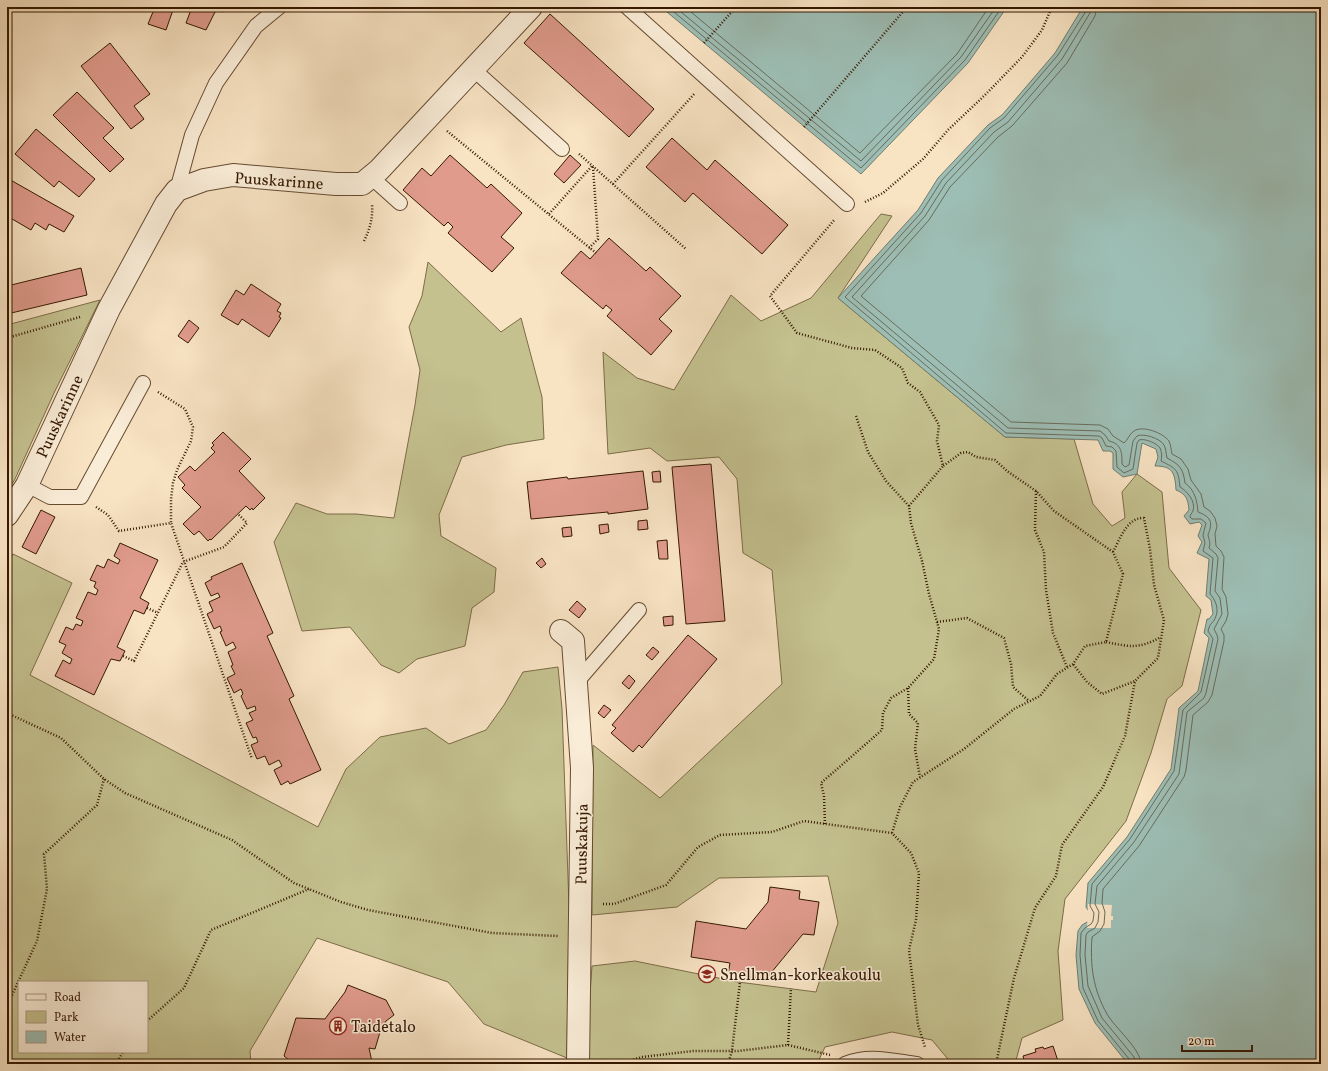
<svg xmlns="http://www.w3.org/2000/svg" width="1328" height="1071" viewBox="0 0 1328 1071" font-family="Vollkorn,serif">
	<rect width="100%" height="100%" fill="#f8e3c3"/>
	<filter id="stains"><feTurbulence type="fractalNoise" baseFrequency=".005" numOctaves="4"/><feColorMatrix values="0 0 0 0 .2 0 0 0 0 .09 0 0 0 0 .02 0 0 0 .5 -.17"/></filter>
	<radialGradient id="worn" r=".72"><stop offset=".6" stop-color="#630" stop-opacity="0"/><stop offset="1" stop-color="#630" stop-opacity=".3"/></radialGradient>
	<path fill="#c4c18f" stroke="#7c6c48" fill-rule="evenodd" d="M881 214 892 216 838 298 1005 437 1074 439 1093 504 1112 526 1125 518 1122 492 1137 474 1162 492 1169 568 1201 610 1182 686 1167 699 1151 753 1126 821 1065 899 1058 951 1063 1020 1022 1038 1015 1064H952L932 1040 892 1032 825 1047 817 1064H585L592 966 635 961 738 982 816 992 838 923 828 876 719 878 677 907 592 915 593 745 660 798 782 684 772 570 743 553 737 479 719 457 667 461 650 448 608 454 603 352 637 378 674 390 731 295 761 321 811 298Z
		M428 262 501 332 521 318 542 397 544 439 506 445 462 457 439 515 441 536 496 568 494 592 472 608 465 646 417 659 399 673 381 665 350 627 302 631 274 542 296 503 327 514H356L394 518 415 405 420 370 409 327 422 296Z
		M100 300 54 393 15 479 7 492V325Z
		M13 554 72 583 30 675 318 827 346 769 380 737 426 728 449 744 486 730 504 705 523 672 558 667 562 709 569 906 567 1058 484 1024 448 982 317 938 250 1051 251 1064H7V566ZM19 982H147V1052H19Z"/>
	<path fill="#9dbeb5" stroke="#737c6d" d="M661 7H1007L968 63 861 174Z
		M1083 7H1321V1064H1128L1095 1023 1079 989 1076 955 1078 931 1082 925 1089 921 1090 913 1086 907 1088 883 1127 837 1171 769 1179 708 1198 691 1209 638 1204 633 1207 619H1209L1213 614 1211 600 1206 596 1209 559 1197 553 1202 542 1198 536 1202 525 1199 522 1190 524 1184 516 1189 510C1188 499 1186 494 1176 490 1175 473 1173 466 1155 466L1158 457 1156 449 1142 443 1137 474 1123 477 1113 469V453L1110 451H1103L1098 440 1005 437 838 298 918 210 938 178 988 125 1002 115 1055 53Z"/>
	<path fill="#f8e3c3" d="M1088 904 1112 905 1111 916H1113V920H1111V928H1087Z"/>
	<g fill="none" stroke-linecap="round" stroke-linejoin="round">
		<path stroke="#696b5a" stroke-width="1" d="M668 7 861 168 965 60 1002 7
			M675 7 861 161 961 57 996 7
			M685 7 860 153 957 54 989 7
			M1086 7V11L1058 55 1004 118 990 128 942 180 921 213 845 297 1006 433 1099 436 1102 438 1106 446 1112 447 1116 451 1117 467 1124 473 1133 469 1137 443 1139 440C1144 438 1157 443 1160 448 1162 452 1162 458 1161 461 1177 469 1178 469 1180 487 1187 491 1196 501 1193 511 1192 513 1190 515 1190 517L1192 519H1201L1206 523 1203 535 1205 543 1203 551 1213 558 1210 594C1215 599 1219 608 1216 616 1214 623 1210 622 1208 631L1213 639 1201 692 1183 710 1174 771 1130 839 1092 884 1090 906 1094 913 1093 921 1091 924 1085 928 1081 933 1080 955 1083 988 1098 1021 1130 1060V1064
			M1091 7 1090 13 1062 59 1008 122 994 132 946 183 925 216 852 297 1008 428 1100 431 1105 435 1109 441C1122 444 1122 453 1122 464L1125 467 1129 465 1133 441 1137 436C1143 433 1160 438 1164 445 1166 448 1166 454 1167 458 1180 465 1183 468 1185 483 1195 490 1197 501 1198 512 1206 515 1213 519 1210 529 1210 530 1208 534 1208 535 1209 541 1211 542 1209 548L1216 554 1218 558 1215 591 1220 598 1222 614 1214 629 1217 635 1218 639 1206 693 1204 698 1187 712 1179 774 1134 842 1097 886 1095 904 1099 912 1098 922 1095 928 1088 932 1086 935 1085 955 1088 986 1102 1018 1134 1057 1135 1064
			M1097 7 1095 16 1067 63 1012 126 998 137 950 187 929 220 861 296 1011 422 1100 425 1108 429 1113 436 1124 443C1128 440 1129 434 1134 431 1143 425 1163 433 1169 441 1171 445 1171 450 1172 454L1181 459 1188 469 1191 480 1201 494 1204 507 1210 511 1215 518 1217 526 1215 534 1216 546 1221 551 1224 557 1222 589 1226 597 1228 614 1226 621 1221 629 1224 635V641L1212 695 1208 702 1193 715 1186 770 1184 777 1139 846 1103 889 1102 903 1105 912 1104 924 1100 931 1092 937C1090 966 1093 989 1107 1014 1115 1028 1141 1049 1141 1064"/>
	</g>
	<path fill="#e09b8d" stroke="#351800" d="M7 7H16L7 16Z
		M155 7H174L166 30 148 24Z
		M192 7H225L223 12 216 10 206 30 186 23Z
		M550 14 654 109 629 137 524 43Z
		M110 43 150 94 134 106 144 119 131 129 81 66Z
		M77 92 114 128 103 138 124 159 110 172 53 115Z
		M36 129 95 179 79 197 59 181 54 187 15 154Z
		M672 138 707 170 715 160 788 225 762 254 693 193 685 202 646 167Z
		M450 155 487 188 491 184 522 213 501 237 514 248 492 272 448 233 453 227 448 222 444 226 403 190 422 168 431 176Z
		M570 155 581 165 564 183 554 174Z
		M7 178 74 216 64 232 49 224 46 230 35 223 31 230 7 216Z
		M609 238 646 271 650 267 681 296 659 319 672 331 651 355 607 316 612 310 606 305 603 309 561 273 581 251 590 259Z
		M81 268 87 295 7 314V286Z
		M251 284 281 304 277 311 281 313 279 317 281 318 269 337 242 319 238 325 221 315 236 290 244 295Z
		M189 320 199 328 188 343 178 336Z
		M223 432 251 459 239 471 265 498 253 510 252 508 250 510 246 506 211 540 210 539 208 541 199 531 194 535 183 524 201 507 182 488 185 485 178 477 190 466 195 471 215 452 211 448 214 445 212 443Z
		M711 464 725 621 686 624 672 467Z
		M643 471 648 509 608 514V512L531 519 527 482 567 477 568 479Z
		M660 471 661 482H653L652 472Z
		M41 510 55 517 36 554 22 547Z
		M647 520 648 529 638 530V521Z
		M608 524 609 532 600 534 599 525Z
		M571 527 572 536 563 537 562 528Z
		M667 540 668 559H659L657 541Z
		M120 543 158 560 140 598 149 603 144 614 134 610 117 647 125 651 120 661 111 659 94 695 55 676 63 660 70 664 72 659 62 653 66 645 59 642 66 627 73 630 76 624 81 626 83 621 76 618 88 592 96 595 98 590 94 587 96 582 90 580 97 565 104 568 108 559 118 564 120 560 114 556Z
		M542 558 546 564 541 568 536 563Z
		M242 563 273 633 267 636 294 696 289 699 321 770 290 784 288 781 281 785 274 770 282 766 279 760 269 765 265 756 257 759 251 745 258 742 256 737 253 738 246 723 253 720 249 713 256 710 255 706 247 709 241 696 243 694 241 689 234 693 227 678 235 674 231 666 233 665 228 652 236 648 233 642 226 646 220 632 222 631 220 626 214 629 207 614 213 611 209 602 220 597 218 593 211 596 205 583 212 579 211 577Z
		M577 601 586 609 579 618 569 610Z
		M673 616V625L664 626 663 617Z
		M688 635 717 659 642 748 639 745 633 752 611 733 616 728 612 725Z
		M653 647 659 652 652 660 646 655Z
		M629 675 635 681 629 689 622 683Z
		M604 705 611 710 604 718 598 713Z
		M770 887 800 891 799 899 819 902 814 935 803 934 766 979 728 974 730 963 691 957 696 921 746 929 768 902Z
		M348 985 386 1000 394 1015 386 1021 380 1032 375 1049 369 1048 372 1062 365 1064H294L284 1056 296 1018 325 1019 345 992Z
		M1053 1046 1059 1064H1025L1023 1056 1036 1052 1035 1049 1043 1047 1044 1049Z"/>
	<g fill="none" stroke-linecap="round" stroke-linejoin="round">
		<g stroke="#664b31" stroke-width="16">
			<path id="service" d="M627 7 847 204
				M473 69 562 149
				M371 177 400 203
				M177 190 192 135 216 83 256 26 279 7
				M27 485 50 497H81L143 383
				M576 683 639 610
				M845 1064C869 1054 893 1061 917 1064"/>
		</g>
		<g stroke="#664b31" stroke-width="24">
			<path id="minor" d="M7 515 27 485 109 309 166 204 177 190 204 180 233 175 336 184H362L379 170 531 7
				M561 631 573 641 582 768 578 1064"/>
		</g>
		<path stroke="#351800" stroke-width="2.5" stroke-dasharray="1 2" stroke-linecap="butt" d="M704 43 736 7
			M804 127 907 7
			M447 131 596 253
			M579 154 686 249
			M613 184 695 93
			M865 202 883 193 923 159 948 130 985 95 1022 57 1042 30 1052 7
			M549 214 592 166
			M364 241C370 229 373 218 372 204
			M589 248 598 239 593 167
			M7 338 80 317
			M158 392 185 409 193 427 191 441 177 470 173 483 171 499V523
			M856 416 868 452 886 481 909 506
			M1036 491 1035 530 1044 552 1046 590 1053 633 1067 667
			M96 507 108 515 119 531 171 523 252 759
			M1113 552C1120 539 1127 517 1144 518L1150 549 1154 585 1164 620 1158 658 1135 681
			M147 608 158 613
			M937 622 967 618 1004 638 1011 664 1013 687 1029 701
			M1106 642C1130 647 1139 649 1161 637
			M123 656 134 661 183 562 224 547 247 523 238 514
			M908 688 909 714 918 723 915 749 920 777
			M7 713 61 738 104 779 125 793 232 840 294 883 341 902 368 910 492 933 558 936
			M825 824 824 796 821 783 882 730 883 713 891 698 908 688 934 659 939 629 929 594 922 561 911 523 909 506 943 466 937 441 939 425 920 392 908 383 902 368 875 350 852 348 797 333 770 296 835 219
			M892 833 900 807 913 782 964 749 1014 709 1040 696 1057 674 1073 664 1085 646 1106 642 1123 574 1113 552 1054 511 1036 491 1007 471 995 460 976 457 968 452 961 453 943 466
			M603 904H614L666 885 698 847 720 835 772 832 804 821 892 833 911 853 919 873 916 920 909 950 918 1025 925 1047
			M7 1006 37 941 47 889 44 854 97 805 104 779
			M147 1021 184 988 211 930 309 889
			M788 1045 791 988
			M7 1050 9 1064
			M116 1064 123 1052
			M619 1064 642 1057 693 1051H738L788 1045 830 1055
			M728 1064 732 1051 740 982
			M996 1064 1014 978 1035 908 1056 876 1062 845 1103 787 1125 736 1135 681 1102 694 1087 682 1073 664"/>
		<use href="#service" stroke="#faedd8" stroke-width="14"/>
		<use href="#minor" stroke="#faedd8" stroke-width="22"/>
	</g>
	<defs>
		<g id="university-ring" transform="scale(0.9)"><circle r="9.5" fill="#faedd8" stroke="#8f2418" stroke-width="1.5"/><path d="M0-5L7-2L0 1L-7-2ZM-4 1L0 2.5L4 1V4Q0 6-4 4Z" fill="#8f2418"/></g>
		<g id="building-ring" transform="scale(0.9)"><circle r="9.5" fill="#faedd8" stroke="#8f2418" stroke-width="1.5"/><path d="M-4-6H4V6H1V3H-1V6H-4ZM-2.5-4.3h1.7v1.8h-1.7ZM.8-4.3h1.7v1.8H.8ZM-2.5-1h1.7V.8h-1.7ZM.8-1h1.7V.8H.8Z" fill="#8f2418"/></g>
	</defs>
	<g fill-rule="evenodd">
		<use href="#university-ring" x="707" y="974"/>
		<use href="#building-ring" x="338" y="1026"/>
	</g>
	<g text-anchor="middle" stroke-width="3" stroke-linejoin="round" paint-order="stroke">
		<g font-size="16" fill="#351800" stroke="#faedd8">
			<text transform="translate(279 180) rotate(4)" y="6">Puuskarinne</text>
			<text transform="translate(59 416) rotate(-65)" y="6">Puuskarinne</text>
			<text transform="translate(581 844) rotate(-89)" y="6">Puuskakuja</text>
		</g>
		<g font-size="16" fill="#351800" stroke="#faedd8" text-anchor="start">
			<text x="720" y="980">Snellman-korkeakoulu</text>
			<text x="351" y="1032">Taidetalo</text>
		</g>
	</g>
	<rect width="1328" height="1071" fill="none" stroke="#f8e3c3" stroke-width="24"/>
	<rect x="8" y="8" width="1312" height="1055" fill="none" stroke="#351800" stroke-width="2"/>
	<rect x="12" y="12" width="1304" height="1047" fill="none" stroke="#351800"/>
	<rect x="18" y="981" width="130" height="72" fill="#faedd8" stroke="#ab9882"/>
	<rect x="26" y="994" width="20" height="6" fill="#faedd8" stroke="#ab9882"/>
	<text x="54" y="1001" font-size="12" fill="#351800">Road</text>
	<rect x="26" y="1011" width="20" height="12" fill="#c4c18f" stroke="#ab9882"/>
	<text x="54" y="1021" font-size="12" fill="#351800">Park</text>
	<rect x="26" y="1031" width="20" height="12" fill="#9dbeb5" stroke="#ab9882"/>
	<text x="54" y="1041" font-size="12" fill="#351800">Water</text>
	<path d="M1182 1045v6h70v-6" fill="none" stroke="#351800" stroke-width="2"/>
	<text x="1188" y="1045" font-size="12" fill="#351800" stroke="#faedd8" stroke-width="3" paint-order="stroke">20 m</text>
	<rect width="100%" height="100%" filter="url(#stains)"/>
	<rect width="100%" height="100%" fill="url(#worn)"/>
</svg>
